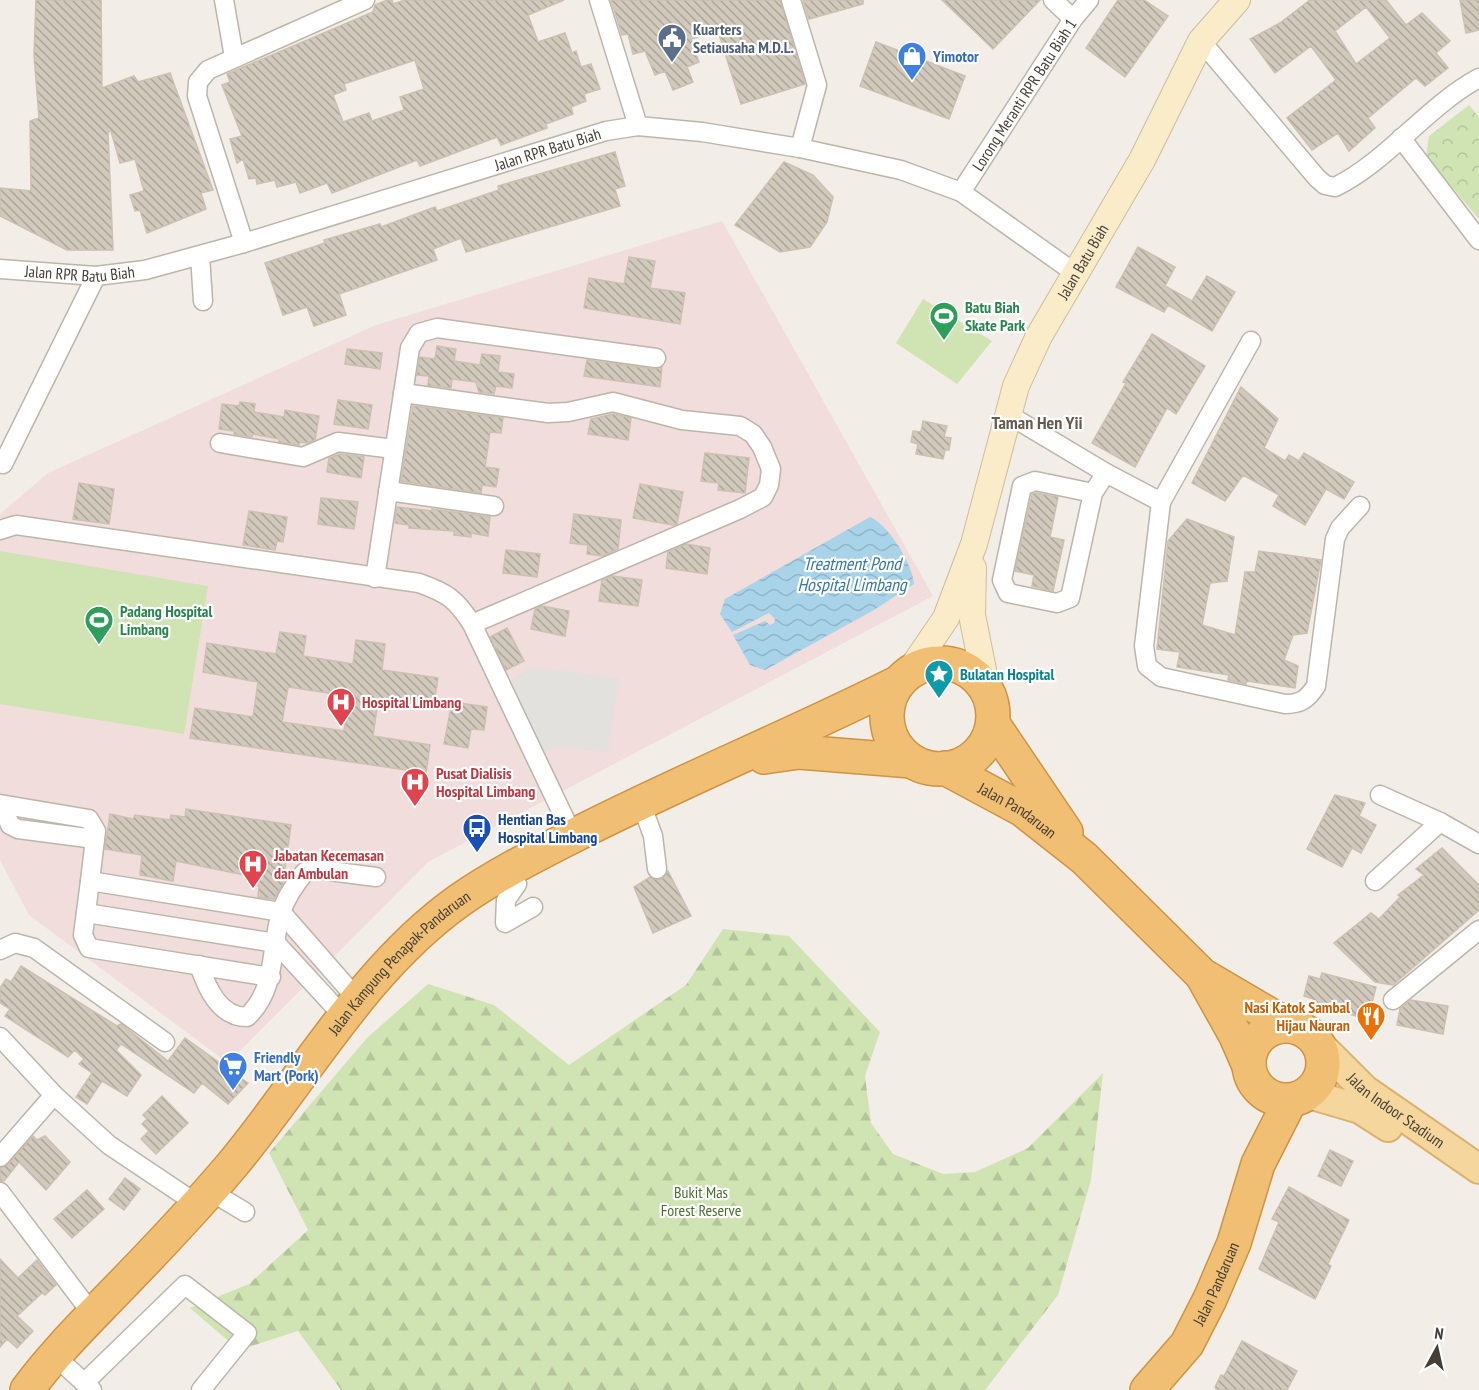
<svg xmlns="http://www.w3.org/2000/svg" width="1479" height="1390" viewBox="0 0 1479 1390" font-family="'PT Sans Narrow',sans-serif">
	<defs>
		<pattern id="forest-firs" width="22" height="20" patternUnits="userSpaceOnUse" patternTransform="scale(1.5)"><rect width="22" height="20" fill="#d0e3b3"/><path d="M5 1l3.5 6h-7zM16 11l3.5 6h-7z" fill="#b4c49b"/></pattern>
		<pattern id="park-crowns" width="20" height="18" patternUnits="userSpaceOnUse" patternTransform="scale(1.5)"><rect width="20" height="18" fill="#d0e3b3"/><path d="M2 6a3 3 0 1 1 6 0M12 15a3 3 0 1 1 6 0" fill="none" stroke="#b4c49b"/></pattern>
		<pattern id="water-waves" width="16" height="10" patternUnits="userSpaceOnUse" patternTransform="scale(1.5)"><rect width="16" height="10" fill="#a8d3e9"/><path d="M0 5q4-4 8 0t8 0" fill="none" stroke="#92b6c8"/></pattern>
		<pattern id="building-back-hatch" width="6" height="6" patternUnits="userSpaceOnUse" patternTransform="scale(1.5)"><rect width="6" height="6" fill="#d2c9bd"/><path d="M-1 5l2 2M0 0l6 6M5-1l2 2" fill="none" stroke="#aca59a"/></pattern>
	</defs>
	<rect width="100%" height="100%" fill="#f2eee7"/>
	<path fill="#f1dddb" d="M722 221 933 596 428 862 228 1063 29 915 0 860V514L48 473 376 325Z"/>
	<path fill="#d0e3b3" d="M923 299 992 341 957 384 896 343Z
		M0 551 208 586 184 734 0 704Z"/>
	<path fill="url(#forest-firs)" d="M723 929 789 936 880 1032 865 1076 871 1123 893 1154 943 1174 975 1172 1028 1148 1103 1073 1091 1180 1058 1295 985 1390H341L298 1331 239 1350 190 1308 249 1284 308 1230 269 1153 367 1038 428 984 494 1005 569 1065 686 985Z"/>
	<path fill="url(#park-crowns)" d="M1469 105 1479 117V219L1426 157 1429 136Z"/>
	<path fill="#e3e1de" d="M533 667 619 678 608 752 557 746 542 753 507 687 513 678Z"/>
	<path fill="url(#water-waves)" d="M870 517C888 524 913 565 914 584L874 610 765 670 750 665 733 635 765 621 770 625 774 623 775 619 769 613 732 632 720 614 725 599Z"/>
	<path fill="url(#building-back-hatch)" stroke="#ccc0b1" stroke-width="1.5" fill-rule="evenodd" d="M36 0H101L102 88 134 76 138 82 170 73 213 190 201 193 206 209 147 233 140 210 135 211 130 195 144 191 135 159 120 163 111 131 108 132 113 250H67L0 216V188L31 191 30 121 39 118 34 55Z
		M387 0H392L393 4 405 0H564L528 15 538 42 565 33 572 53 576 51 581 67 591 64 600 89 584 94 586 101 571 107 573 114 546 124 547 128 501 145 497 137 420 166 417 160 332 193 327 183 300 193 296 182 277 187 275 180 257 184 256 178 249 179 243 159 237 163 230 139 242 136 222 85 230 82 227 74 373 12 375 5ZM415 60 424 89 400 97 404 110 372 121 369 113 343 122 333 95 346 90 344 84Z
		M611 0H780L805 84 741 104 718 31 691 39 699 62 687 67 693 82 673 90 665 71 655 75 645 51 633 54 628 34 622 35Z
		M803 0H863V4L809 19Z
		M942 0H1040L993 49Z
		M1118 0H1144L1168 16 1125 77 1086 48Z
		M1310 0H1386L1406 25 1422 13 1450 41 1436 53 1448 68 1425 86 1416 78 1368 118 1375 128 1349 151 1338 133 1312 150 1287 118 1336 80 1311 46 1275 73 1250 39 1280 23ZM1366 7 1390 38 1356 64 1335 31Z
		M1460 0H1479V30L1466 33Z
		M876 42 965 76 949 119 860 86Z
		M615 152 625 186 615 189 620 206 466 252 461 238 433 249 437 260 339 294 346 315 314 326 307 307 283 315 265 263 325 243 324 240 380 224 381 227 435 207 437 211 499 190 498 186Z
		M784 162 813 175 833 197 827 222 810 247 780 252 735 225Z
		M1138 247 1175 267 1165 286 1192 301 1207 276 1235 292 1212 331 1168 305 1164 312 1116 287Z
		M629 257 655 261 650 288 685 293 680 324 584 308 589 278 624 284Z
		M1152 334 1205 366 1176 414 1167 408 1135 467 1092 443 1126 383 1123 382Z
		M437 346 456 349 454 361 480 365 482 354 500 356 498 372 514 374 512 388 496 386 494 394 479 392 476 382 452 379 451 388 428 385 429 376 417 375 420 357 435 359Z
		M347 349 382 353 380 369 345 364Z
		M587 360 654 369 662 367 660 387 584 376Z
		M1241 387 1278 419 1264 448 1285 461 1289 455 1299 461 1304 453 1354 482 1344 499 1326 489 1305 525 1273 506 1279 495 1243 475 1225 501 1192 483Z
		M338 400 372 405 368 429 334 424Z
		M240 402 255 404 254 412 284 417 285 410 319 416 315 440 307 443 300 442 299 445 279 442V439L253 434 252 437 234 434V431L219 429 222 404 239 406Z
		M413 406 503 418 501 433 490 432 485 467 499 469 496 487 482 485 481 493 401 481Z
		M613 414 631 418 628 440 588 434 591 419Z
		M923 421 947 426 944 437 951 438 949 450H945L943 459 916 454 918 444 911 442 913 431 921 432Z
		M705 453 749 458 745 493 718 490 719 483 701 481Z
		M340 454 364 457 361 478 327 472 329 458Z
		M79 483 114 489 109 524 73 519Z
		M640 484 683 492 677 524 673 525 633 518Z
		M1036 493 1058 497 1050 537 1064 540 1053 591 1032 586 1034 575 1015 571 1032 494Z
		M321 498 358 502 354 529 318 524Z
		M397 507 432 511V509L490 517 488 536 471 533V537L454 535V531L409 528V525L395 523Z
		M249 511 287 517 283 542 277 541 275 550 243 545Z
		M574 514 621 520 618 549 603 556 587 554 588 545 570 543Z
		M1187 519 1234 537 1227 581 1210 583 1202 625 1235 635 1245 572H1255L1259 551 1321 560 1307 633 1293 635 1284 660 1298 666 1295 688 1247 681 1246 684 1228 680 1229 675 1177 667 1180 652 1157 649 1168 541Z
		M686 544 710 548 707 574 666 568 668 552Z
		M506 550 540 554 537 577 503 573Z
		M612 576 642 580 638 606 599 601 602 580Z
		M542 606 569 611 565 636 531 629 535 609Z
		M507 628 524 661 506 670 490 637Z
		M280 632 306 636 303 656 353 664 356 640 385 644 382 670 438 678 433 709 378 701 373 736 430 745 426 773 190 738 195 708 253 717 258 682 203 672 207 643 276 654ZM288 687 349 696 344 731 282 722Z
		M452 702 487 707 484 730 471 729 468 748 444 744Z
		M1335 795 1365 803 1359 816 1376 825 1361 853 1352 848 1342 867 1307 849Z
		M186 809 291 825 283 883 274 899 258 897 259 887 249 876 176 861 173 881 140 875 142 855 105 849 110 814 133 819 135 815 170 820 171 815 185 817Z
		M1442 848 1479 885V910L1393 985 1375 982 1334 943 1371 913 1379 919 1400 897 1398 895 1424 875 1416 869Z
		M668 871 691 916 653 933 634 887 650 877 658 880 663 878Z
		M21 966 117 1026 121 1024 168 1061 185 1038 248 1083 228 1104 202 1083 194 1093 121 1044 116 1050 141 1075 127 1096 102 1081 87 1104 76 1097 92 1073 79 1064 84 1059 75 1050 68 1057 5 1016 10 1009 0 1003V988L6 979 11 982Z
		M1322 973 1376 987 1368 1019 1313 1005V999L1304 996 1309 976 1320 979Z
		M1411 1000 1448 1006 1443 1034 1397 1025 1400 1009Z
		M162 1096 188 1123 156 1154 141 1139 149 1131 142 1124 147 1119 143 1115Z
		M33 1136 37 1140 45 1136 70 1162 46 1190 19 1162 4 1181H0V1168L8 1164Z
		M1330 1150 1353 1161 1341 1186 1318 1176Z
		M125 1178 140 1189 124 1210 109 1199Z
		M1289 1187 1349 1220 1328 1264 1331 1266 1315 1299 1259 1269 1279 1222 1272 1219Z
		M87 1190 104 1209 72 1238 54 1219Z
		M0 1259 18 1278 37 1260 56 1285 45 1295 42 1293 17 1316 33 1331 17 1348 7 1339 0 1347Z
		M1242 1341 1297 1371 1287 1390H1217L1215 1387 1221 1375 1224 1376Z"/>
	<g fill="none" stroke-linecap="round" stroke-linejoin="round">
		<g stroke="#bcb5aa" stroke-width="21">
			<g id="street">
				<path d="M224 0 234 57"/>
				<path d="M599 0 638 126"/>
				<path d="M791 0 817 85 800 148"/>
				<path d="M1053 0 1073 19"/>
				<path d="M1201 41 1317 178 1325 185 1335 187C1388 161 1427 106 1479 78"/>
				<path d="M1401 138 1479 240"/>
				<path id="s1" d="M961 192 1073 19 1089 0"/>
				<path d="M244 243 197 96 198 82 208 70 365 0"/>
				<path d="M200 256 203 301"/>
				<path id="s2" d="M0 269 96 276 145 270 244 243 606 131 638 126 702 132 800 148 901 170 961 192 1075 273"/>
				<path d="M1251 341 1161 502 1144 646 1147 666 1161 677 1285 704C1300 704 1307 700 1316 686L1335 539 1340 528 1360 506"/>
				<path d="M403 393 548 413 568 412 613 402 682 420 740 426 753 434 762 447 771 469 769 485 763 497 740 509 472 624"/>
				<path d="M1009 415 1106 473 1161 502"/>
				<path d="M220 443 303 457 338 442 394 449"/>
				<path d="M3 464 96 276"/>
				<path d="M388 491 494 506"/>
				<path d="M1093 493 1035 481 1022 486 1002 580 1008 593 1057 603 1070 598 1093 493 1106 473"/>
				<path d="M0 530 16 525 419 583C447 593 456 599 472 624L573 836"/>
				<path d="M375 578 410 348 419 333 437 328 656 358"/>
				<path d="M1380 795 1440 822 1479 844"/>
				<path d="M641 803 653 836 657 869"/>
				<path d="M0 804 89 819 96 831 90 881"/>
				<path d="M3 806 10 825 18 829 95 839"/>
				<path d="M509 869 517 884 506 900 505 923 533 907"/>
				<path d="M1375 881 1440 822"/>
				<path d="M281 912 358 1000"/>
				<path d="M86 913 276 943"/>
				<path d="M276 943 345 1018"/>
				<path d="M0 950 15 943 34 948 165 1042"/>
				<path d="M199 965C207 988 219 1017 247 1017 277 989 270 949 281 913 285 899 296 883 305 872L314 869 376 877"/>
				<path d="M271 977 89 948 83 935 90 881 281 912"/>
				<path d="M1393 1000 1479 930"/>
				<path d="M0 1037 54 1095 109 1145 197 1204"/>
				<path d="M0 1157 54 1095"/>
				<path d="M212 1188 220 1197 245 1212"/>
				<path d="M0 1192 93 1315"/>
				<path d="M55 1356 92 1390"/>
				<path d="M84 1383 185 1285 247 1333 201 1390"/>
			</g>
		</g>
		<g stroke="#cebd9a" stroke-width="28">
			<g id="secondary">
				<path d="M973 568 972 615 987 690"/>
				<path id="s3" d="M910 671 946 618 974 544 1016 386 1039 336 1142 160 1201 41 1237 0"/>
			</g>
		</g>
		<g stroke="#d9b26e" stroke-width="32">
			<g id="primary">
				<path id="s4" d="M1319 1044 1365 1090 1479 1169"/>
				<path d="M1309 1094 1360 1109 1388 1127"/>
			</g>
		</g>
		<g stroke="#cf9343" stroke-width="36">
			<g id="highway">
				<circle cx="940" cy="716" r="53"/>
				<path d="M993 724 1066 832"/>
				<path d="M764 757 799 752 912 761"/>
				<path id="s5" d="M945 768 1023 810 1084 858 1202 975 1287 1025"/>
				<path d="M1203 977 1236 1036 1249 1066"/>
				<circle cx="1286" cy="1063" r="37"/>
				<path id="s6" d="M27 1390C52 1356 82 1326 111 1296 153 1253 194 1210 232 1165 306 1076 364 968 460 900 496 875 536 855 575 835 681 781 791 736 897 683"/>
				<path id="s7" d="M1147 1390 1187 1344 1210 1299 1234 1243 1258 1164 1290 1101"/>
			</g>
		</g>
		<use href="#street" stroke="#fff" stroke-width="18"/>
		<use href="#secondary" stroke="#faebc9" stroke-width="26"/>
		<use href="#primary" stroke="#f5d69c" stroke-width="28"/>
		<use href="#highway" stroke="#f1bf73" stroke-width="33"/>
	</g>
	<defs>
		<g id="civic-pin" transform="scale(1.5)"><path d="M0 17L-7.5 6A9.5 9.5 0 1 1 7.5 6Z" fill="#5c6f8a" stroke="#fff"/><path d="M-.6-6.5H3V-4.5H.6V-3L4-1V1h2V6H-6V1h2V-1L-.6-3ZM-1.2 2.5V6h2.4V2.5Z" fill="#fff"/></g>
		<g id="shop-pin" transform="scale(1.5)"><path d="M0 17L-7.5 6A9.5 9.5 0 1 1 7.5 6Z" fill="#3f7fe0" stroke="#fff"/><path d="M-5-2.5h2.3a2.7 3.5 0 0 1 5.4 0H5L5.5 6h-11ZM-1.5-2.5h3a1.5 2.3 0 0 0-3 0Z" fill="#fff"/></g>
		<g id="stadium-pin" transform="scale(1.5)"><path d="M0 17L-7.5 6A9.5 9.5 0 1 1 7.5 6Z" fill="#2e9e5b" stroke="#fff"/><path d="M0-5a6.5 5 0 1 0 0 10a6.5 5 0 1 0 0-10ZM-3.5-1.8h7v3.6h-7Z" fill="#fff"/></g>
		<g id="sight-pin" transform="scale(1.5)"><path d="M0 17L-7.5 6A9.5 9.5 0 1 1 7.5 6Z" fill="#0f9aa8" stroke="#fff"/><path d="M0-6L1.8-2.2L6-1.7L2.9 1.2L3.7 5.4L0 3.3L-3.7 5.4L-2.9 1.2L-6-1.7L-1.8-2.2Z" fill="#fff"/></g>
		<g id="hospital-pin" transform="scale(1.5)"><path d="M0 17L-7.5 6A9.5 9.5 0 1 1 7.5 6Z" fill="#e0444e" stroke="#fff"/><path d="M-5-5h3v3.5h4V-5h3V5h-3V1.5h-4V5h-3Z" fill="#fff"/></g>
		<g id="bus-pin" transform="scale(1.5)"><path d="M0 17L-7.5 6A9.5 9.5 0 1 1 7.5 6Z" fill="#1a4fb4" stroke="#fff"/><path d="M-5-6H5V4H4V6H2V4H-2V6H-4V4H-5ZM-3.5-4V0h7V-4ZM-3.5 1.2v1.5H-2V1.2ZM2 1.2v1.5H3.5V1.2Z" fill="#fff"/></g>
		<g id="restaurant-pin" transform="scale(1.5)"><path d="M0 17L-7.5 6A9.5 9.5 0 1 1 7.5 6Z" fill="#e8710a" stroke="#fff"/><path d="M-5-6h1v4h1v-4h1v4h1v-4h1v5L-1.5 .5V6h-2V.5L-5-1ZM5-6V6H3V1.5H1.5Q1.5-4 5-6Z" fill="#fff"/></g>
		<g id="supermarket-pin" transform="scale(1.5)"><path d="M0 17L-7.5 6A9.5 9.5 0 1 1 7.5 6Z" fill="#3f7fe0" stroke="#fff"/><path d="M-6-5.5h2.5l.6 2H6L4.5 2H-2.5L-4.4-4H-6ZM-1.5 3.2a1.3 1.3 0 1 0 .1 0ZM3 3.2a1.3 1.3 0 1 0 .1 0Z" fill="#fff"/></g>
	</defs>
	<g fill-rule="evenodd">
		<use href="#civic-pin" x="672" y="38"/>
		<use href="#shop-pin" x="912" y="56"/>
		<use href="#stadium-pin" x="944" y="316"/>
		<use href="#stadium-pin" x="99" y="620"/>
		<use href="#sight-pin" x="939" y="674"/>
		<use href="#hospital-pin" x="341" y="702"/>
		<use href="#hospital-pin" x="415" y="782"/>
		<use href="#bus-pin" x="477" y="828"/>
		<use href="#hospital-pin" x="253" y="864"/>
		<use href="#restaurant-pin" x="1371" y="1016"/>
		<use href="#supermarket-pin" x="233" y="1066"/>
	</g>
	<g text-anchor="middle" stroke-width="4.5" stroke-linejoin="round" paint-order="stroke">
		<g font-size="16" font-weight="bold" fill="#4e5e75" stroke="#fff" text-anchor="start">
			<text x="693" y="35">Kuarters<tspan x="693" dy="18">Setiausaha M.D.L.</tspan></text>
		</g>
		<g font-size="16" font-weight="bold" fill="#366cbe" stroke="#fff" text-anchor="start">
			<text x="933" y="62">Yimotor</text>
			<text x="254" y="1063">Friendly<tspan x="254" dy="18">Mart (Pork)</tspan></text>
		</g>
		<g font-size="16" fill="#443e36" stroke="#fff">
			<text dy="6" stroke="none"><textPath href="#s1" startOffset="116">Lorong Meranti RPR Batu Biah 1</textPath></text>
			<text dy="6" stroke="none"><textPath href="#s2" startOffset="566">Jalan RPR Batu Biah</textPath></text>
			<text dy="6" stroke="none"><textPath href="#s3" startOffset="448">Jalan Batu Biah</textPath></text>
			<text dy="6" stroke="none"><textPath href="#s2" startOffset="80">Jalan RPR Batu Biah</textPath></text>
			<text dy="6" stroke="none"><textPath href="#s5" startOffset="84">Jalan Pandaruan</textPath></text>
			<text dy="6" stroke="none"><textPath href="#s6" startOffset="568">Jalan Kampung Penapak-Pandaruan</textPath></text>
			<text dy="6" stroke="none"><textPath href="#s4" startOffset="102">Jalan Indoor Stadium</textPath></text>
			<text dy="6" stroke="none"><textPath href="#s7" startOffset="128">Jalan Pandaruan</textPath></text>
		</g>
		<g font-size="16" font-weight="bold" fill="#27864d" stroke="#fff" text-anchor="start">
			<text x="965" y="313">Batu Biah<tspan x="965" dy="18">Skate Park</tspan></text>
			<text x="120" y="617">Padang Hospital<tspan x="120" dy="18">Limbang</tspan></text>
		</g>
		<g font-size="16" font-weight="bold" fill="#0d838f" stroke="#fff" text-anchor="start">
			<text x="960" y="680">Bulatan Hospital</text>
		</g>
		<g font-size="16" font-weight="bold" fill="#be3a42" stroke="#fff" text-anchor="start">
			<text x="362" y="708">Hospital Limbang</text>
			<text x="436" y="779">Pusat Dialisis<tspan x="436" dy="18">Hospital Limbang</tspan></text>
			<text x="274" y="861">Jabatan Kecemasan<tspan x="274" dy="18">dan Ambulan</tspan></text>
		</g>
		<g font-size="16" font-weight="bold" fill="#164399" stroke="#fff" text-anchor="start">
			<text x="498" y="825">Hentian Bas<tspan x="498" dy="18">Hospital Limbang</tspan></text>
		</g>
		<g font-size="16" font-weight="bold" fill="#c56008" stroke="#fff" text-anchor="end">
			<text x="1350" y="1013">Nasi Katok Sambal<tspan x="1350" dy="18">Hijau Nauran</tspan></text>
		</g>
		<g font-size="16" fill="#4c702f" stroke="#fff">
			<text x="701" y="1198">Bukit Mas<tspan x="701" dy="18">Forest Reserve</tspan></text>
		</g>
		<g font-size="18" font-weight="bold" fill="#665b4f" stroke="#fff">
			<text x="1037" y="429">Taman Hen Yii</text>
		</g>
		<g font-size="18" font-style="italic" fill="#377a9f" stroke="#fff">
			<text x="852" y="570">Treatment Pond<tspan x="852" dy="21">Hospital Limbang</tspan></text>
		</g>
	</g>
	<g transform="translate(1437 1348) rotate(8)" stroke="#ffffff" stroke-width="4.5" paint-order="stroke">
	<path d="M0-4.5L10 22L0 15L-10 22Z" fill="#443e36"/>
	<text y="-9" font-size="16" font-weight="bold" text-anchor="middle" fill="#443e36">N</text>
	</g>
</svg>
